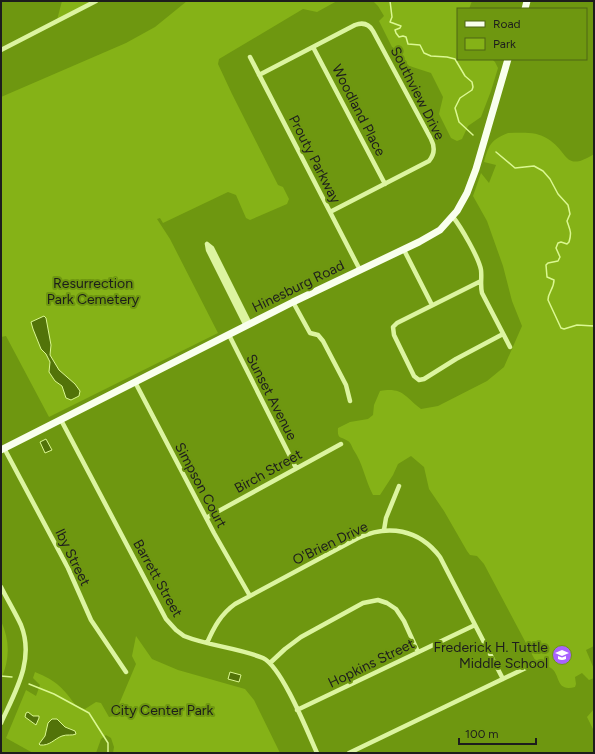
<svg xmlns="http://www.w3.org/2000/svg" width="595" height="754" viewBox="0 0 595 754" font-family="Figtree,sans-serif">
	<rect width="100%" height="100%" fill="#6e9710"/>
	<path fill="#85b217" d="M62 1H92L57 20Z
		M187 1H337L317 12 303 9 219 59 218 64 232 94 278 185 283 187 289 199 287 204 250 220 246 218 236 195 228 192 163 223 160 218 157 219 170 239 218 333 49 417 6 336 1 337V97L126 43 155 27Z
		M373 1H472L469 9H458V59H492L495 62 498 68 491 91 481 117 468 126 462 139 457 141 451 138 439 114 443 97 431 73 400 63 379 21 384 16 378 6Z
		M508 133C522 133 536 131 548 139 569 152 564 173 594 154V646L586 650 594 669V678L589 680 582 673 575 677 576 684 575 687C555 692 561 675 551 668 546 665 540 666 536 662L484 564 477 556 470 555 467 551 444 511 429 489 424 467 411 456 398 464 393 475 380 495H373C365 480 363 463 353 449 352 446 350 442 348 441 341 436 337 440 338 428L350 422 368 419 373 415 374 405 380 391C403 387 405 397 421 409L438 406 487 381 504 367 522 326 512 301 503 266 487 221 473 196 481 173 489 183 496 165 484 162C489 144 491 140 508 133Z
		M1 621C10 640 10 660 1 679Z
		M136 636 152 659 178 670 245 689 254 700 280 753H113L114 747 111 738 106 735 101 739 96 753H33L6 738 26 690 36 696 40 685 33 678 35 672C57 681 63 688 77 707L85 709 96 702 101 703 109 717 114 716 136 664 132 656Z
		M594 709V731L587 717Z"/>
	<path fill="#527309" stroke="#dbf892" d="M44 316 46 318 51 345 50 355 59 370 75 384 80 391 79 396 71 400 66 398 62 386 55 381 49 372 50 362 46 354 41 349 33 329 31 322Z
		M46 439 52 450 45 453 40 442Z
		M230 672 241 675 239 682 228 679Z
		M28 712 33 716H39V718L36 725 25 717 26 713Z
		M52 719H57L65 727 75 731 76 734C72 736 67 734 62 736 54 739 50 746 40 745L39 744 45 736 48 723Z"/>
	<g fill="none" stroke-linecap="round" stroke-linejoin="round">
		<path stroke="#dbf892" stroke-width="1.5" d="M390 1 392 17 390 22 401 26 400 28 395 30 396 33 399 37 403 36 406 37 408 44 420 45 424 53 431 56 447 57 455 59 465 76 472 82 473 87 472 90 460 98 455 108 459 122 473 135
			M496 152 515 168 534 166 543 171 550 179 558 194 568 205 570 214 567 221C570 230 572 232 569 242L567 244 561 242 558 243 556 248 560 257 558 261 548 263 546 265 547 277 554 280C554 289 548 292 548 300L561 328 564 329 577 325 594 326
			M1 676 12 677
			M29 684 54 694 89 713 108 743V753"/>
		<path stroke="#dcf4a0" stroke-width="4.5" d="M313 47 385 184
			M1 50 96 1
			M250 57 360 270
			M259 75 355 25C363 22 369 24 373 31L431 139C435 147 435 154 429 161L330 212
			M453 217C461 227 479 258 481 270 482 278 480 285 482 293L510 347
			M207 244 212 248 250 324
			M207 244 208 250 246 326
			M404 250 432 305
			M481 281 397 323 393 327 394 335 414 376 419 380 424 379 456 359 503 334
			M293 302 310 333 318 335 323 341 346 385 350 401
			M229 335 296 468
			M135 382 214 533 250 596
			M61 420 166 619 176 630 184 636C209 646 239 648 263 658 282 667 308 733 317 753
			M4 448 68 568 91 620 126 672
			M206 518 341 444
			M384 530 386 518 399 486
			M1 587C7 599 15 612 21 625 35 660 15 692 1 723
			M207 643C214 627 221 614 235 604L358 538C388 524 419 529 440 557L503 679
			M270 663 285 649 301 637 363 603 378 600 387 603 396 609 404 621 418 652
			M297 710 475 625
			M349 753 532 665"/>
		<path stroke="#f9ffed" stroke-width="7" d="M525 9 527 1
			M1 450 293 302 419 242 440 230 457 211 467 193 476 169 508 59"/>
	</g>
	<defs>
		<g id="school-disc" transform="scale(1)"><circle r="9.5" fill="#a963ff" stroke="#6e9710"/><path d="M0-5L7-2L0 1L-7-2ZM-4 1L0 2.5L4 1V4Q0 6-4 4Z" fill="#fff"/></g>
	</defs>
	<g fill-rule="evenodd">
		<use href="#school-disc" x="562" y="655"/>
	</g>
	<g text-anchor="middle" stroke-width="4" stroke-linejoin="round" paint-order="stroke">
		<g font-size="14" fill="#1d1d1d" stroke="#6e9710">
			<text transform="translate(418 93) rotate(63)" y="5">Southview Drive</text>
			<text transform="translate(359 110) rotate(63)" y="5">Woodland Place</text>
			<text transform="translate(315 159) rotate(63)" y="5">Prouty Parkway</text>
			<text transform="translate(298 286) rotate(-26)" y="5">Hinesburg Road</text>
			<text transform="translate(272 397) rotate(63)" y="5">Sunset Avenue</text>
			<text transform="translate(268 471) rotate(-29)" y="5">Birch Street</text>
			<text transform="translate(201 485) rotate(62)" y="5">Simpson Court</text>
			<text transform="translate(330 543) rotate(-26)" y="5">O'Brien Drive</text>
			<text transform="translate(73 557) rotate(64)" y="5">Iby Street</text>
			<text transform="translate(158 578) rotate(61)" y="5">Barrett Street</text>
			<text transform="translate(371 663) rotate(-26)" y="5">Hopkins Street</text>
		</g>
		<g font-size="14" fill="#1c1d1a" stroke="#6e9710">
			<text x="93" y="288">Resurrection<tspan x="93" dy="16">Park Cemetery</tspan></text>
			<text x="162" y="715">City Center Park</text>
		</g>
		<g font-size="14" fill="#1d1d1d" stroke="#6e9710" text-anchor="end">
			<text x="548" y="652">Frederick H. Tuttle<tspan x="548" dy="16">Middle School</tspan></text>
		</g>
	</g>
	<rect width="595" height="754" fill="none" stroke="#1d1d1d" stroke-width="4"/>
	<rect x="457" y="8" width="130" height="52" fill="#6e9710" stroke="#4e6615"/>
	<rect x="465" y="21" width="20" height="6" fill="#f9ffed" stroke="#4e6615"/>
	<text x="493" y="28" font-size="12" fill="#1d1d1d">Road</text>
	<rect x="465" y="38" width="20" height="12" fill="#85b217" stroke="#4e6615"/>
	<text x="493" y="48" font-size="12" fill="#1d1d1d">Park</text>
	<path d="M459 738v6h77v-6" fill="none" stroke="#1d1d1d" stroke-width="2"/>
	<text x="465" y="738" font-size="12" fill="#1d1d1d" stroke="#6e9710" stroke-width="3" paint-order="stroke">100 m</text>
</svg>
